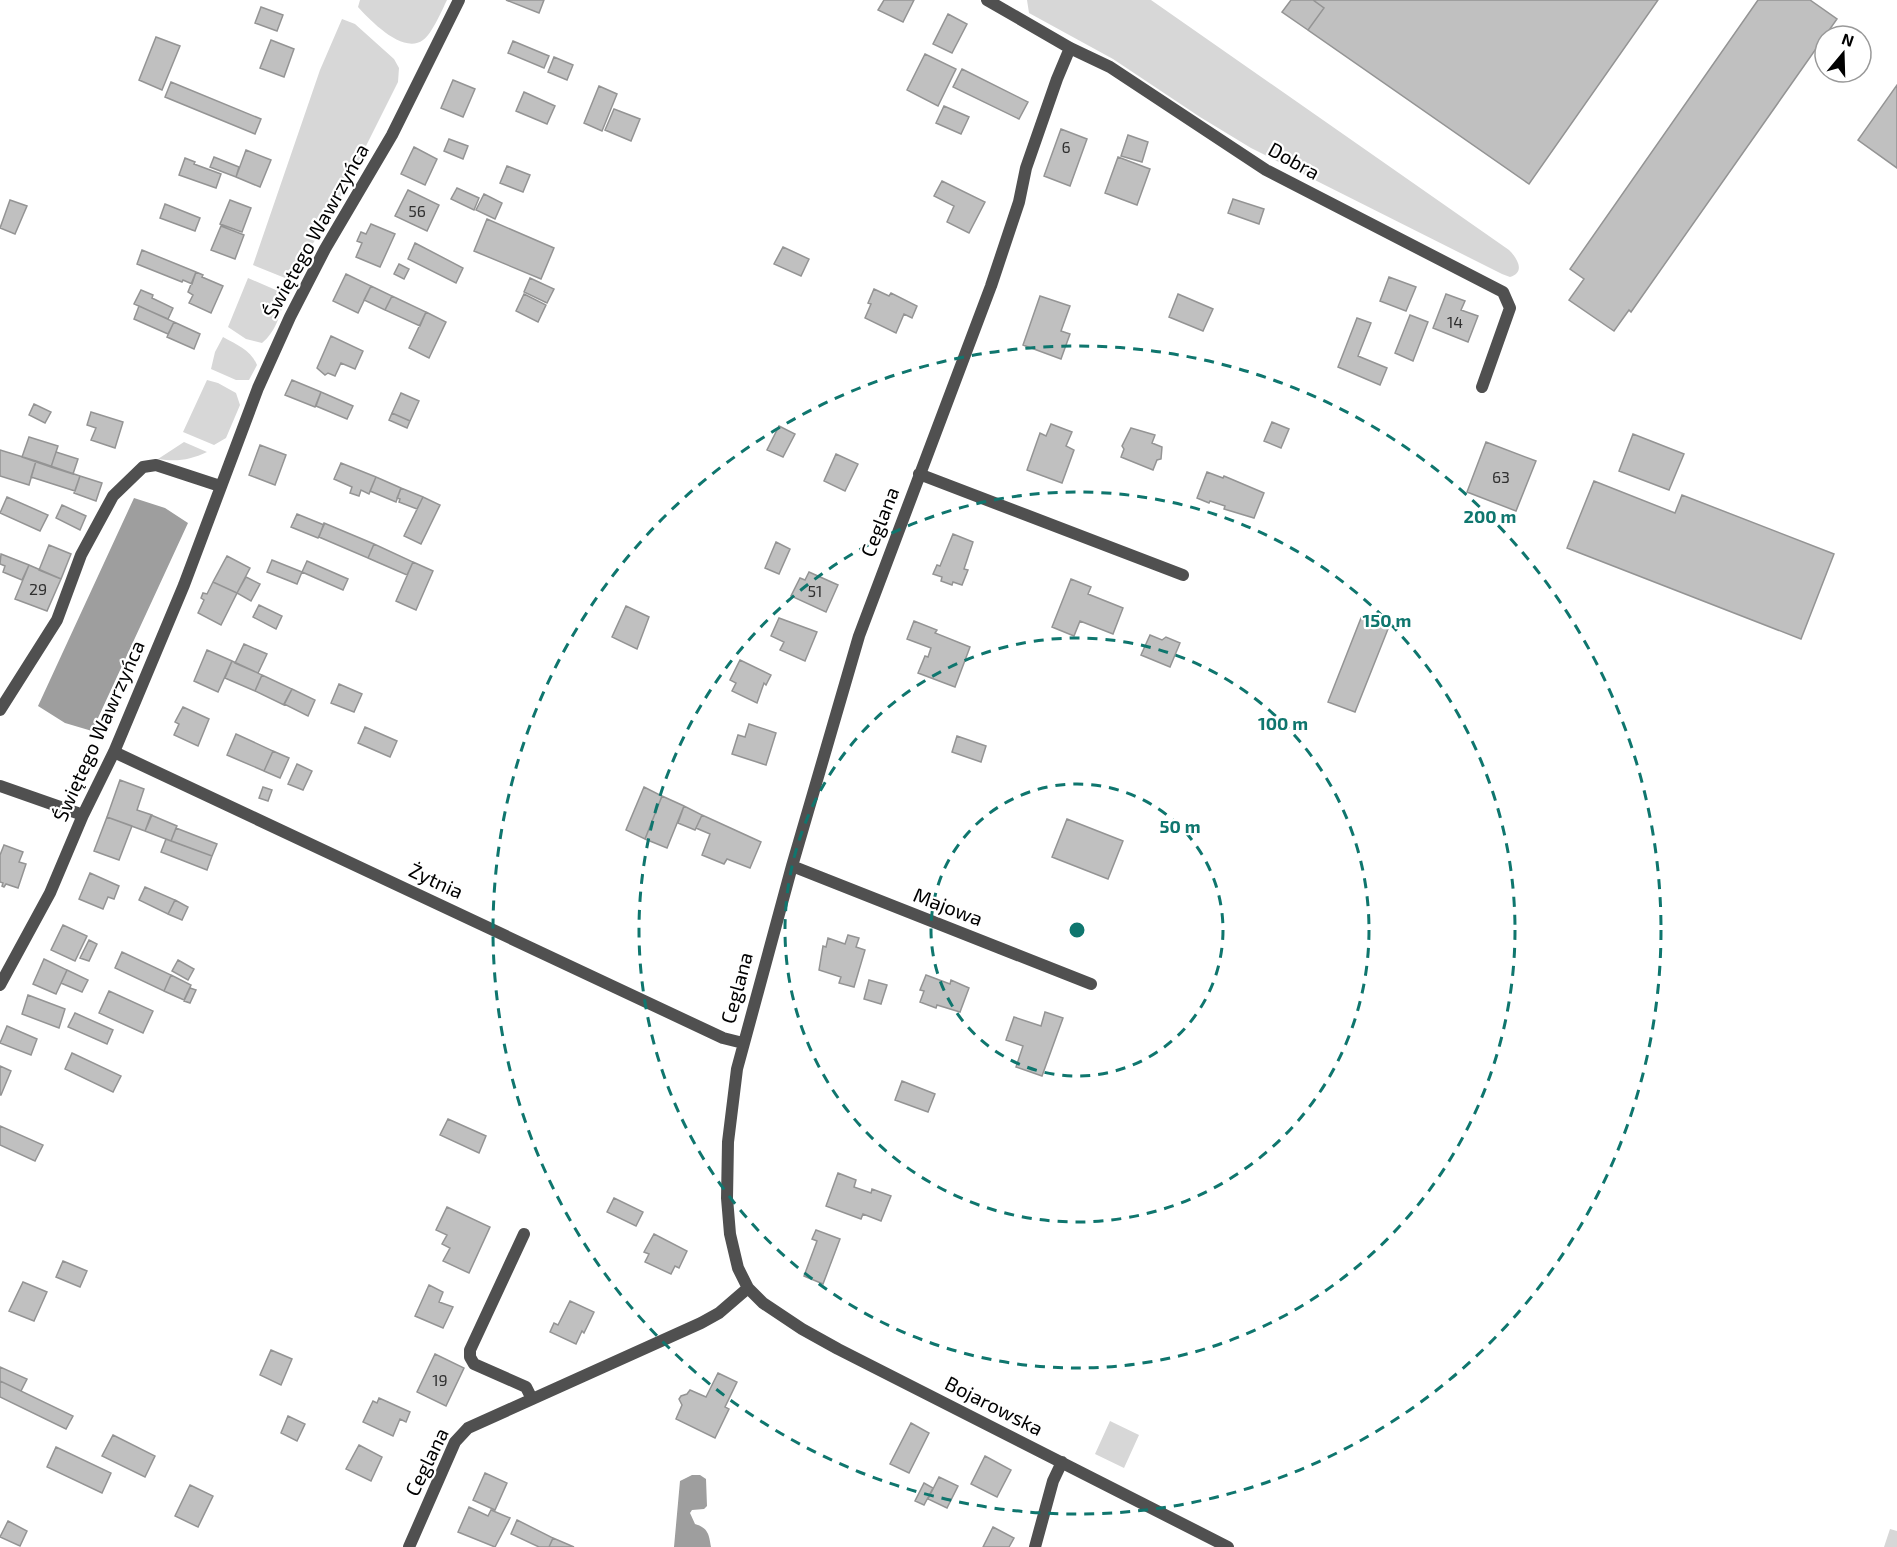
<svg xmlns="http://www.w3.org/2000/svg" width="1897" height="1547" viewBox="0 0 1897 1547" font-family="'Exo 2',sans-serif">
	<rect width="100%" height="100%" fill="#fff"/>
	<path fill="#d7d7d7" d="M360 0H447C442 10 432 34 423 40 403 55 370 20 358 7Z
		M1027 0H1151L1509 250C1517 258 1526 272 1510 277L1502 274 1251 148 1200 117 1113 59 1029 13Z
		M342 19 355 24 394 59 399 68 398 82 334 210 290 280 253 265 320 70Z
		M248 278 285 294C282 311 276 332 262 343L246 339 228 327Z
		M223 337C237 345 251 350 257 365L249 380H236L211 369 215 352Z
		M207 380 218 383 236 393 240 405 226 438 214 445 183 432Z
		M184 442 207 452C190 460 177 462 158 459Z
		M1110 1421 1139 1435 1124 1468 1095 1454Z
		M1890 1529 1897 1531V1547H1884Z"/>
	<path fill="#9e9e9e" d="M134 498 165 508 188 523 92 731 65 723 38 706Z
		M692 1475H700L706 1479 707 1506 704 1509 692 1510 690 1513 695 1524C708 1528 709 1534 711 1547H674L680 1481Z"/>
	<path fill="#c0c0c0" stroke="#949494" stroke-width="1.5" d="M506 0H544L539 13Z
		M884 0H914L903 22 878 10Z
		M1291 0H1313L1324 8 1308 30 1282 12Z
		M1313 0H1658L1529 184 1308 30 1324 8Z
		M1758 0H1810L1837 19 1631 312 1629 310 1614 331 1569 300 1584 279 1570 269Z
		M261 7 283 15 277 31 255 23Z
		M948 14 967 24 952 53 933 44Z
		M156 37 180 46 162 90 139 80Z
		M271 40 294 49 284 77 260 68Z
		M513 41 549 56 544 68 508 53Z
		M925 54 956 69 938 106 907 90Z
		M554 57 573 65 567 80 548 72Z
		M962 69 1028 102 1019 119 953 87Z
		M453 80 475 89 463 117 441 108Z
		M171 82 261 119 255 134 165 97Z
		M1897 85V168L1858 140Z
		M599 86 617 94 602 131 584 123Z
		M524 92 555 106 547 124 516 111Z
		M944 106 969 117 961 134 936 123Z
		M614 109 640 119 631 141 605 130Z
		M1061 129 1087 139 1070 186 1044 176Z
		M1128 135 1148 142 1142 162 1121 156Z
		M449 139 468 146 463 159 444 151Z
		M414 147 437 159 425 185 401 174Z
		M246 150 271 160 260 187 236 177Z
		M214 157 239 167 236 177 210 167Z
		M1118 157 1150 169 1137 205 1105 193Z
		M185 158 195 162 194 164 221 174 216 188 179 175Z
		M507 166 530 175 523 192 500 183Z
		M942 181 985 202 969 233 947 222 954 206 934 196Z
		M457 188 479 198 474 210 451 199Z
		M408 190 439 205 427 231 395 216Z
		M484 194 502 203 495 219 476 210Z
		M1233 199 1264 209 1259 224 1228 213Z
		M10 200 27 206 15 234 0 228Z
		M230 200 251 208 242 232 220 224Z
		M165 204 200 218 195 231 160 218Z
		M487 219 554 248 541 279 474 251Z
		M371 224 395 234 380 267 356 257 362 243 357 241 361 232 366 234Z
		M221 226 244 235 235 259 211 250Z
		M415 243 463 268 456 283 408 259Z
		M783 247 809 259 801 276 774 264Z
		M142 250 196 272 192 284 183 280 182 282 137 264Z
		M399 264 409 269 404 279 394 274Z
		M196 272 203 275 202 277 223 286 211 313 189 303 193 295 188 292Z
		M346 274 371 286 358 313 333 301Z
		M1389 277 1416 287 1406 311 1380 301Z
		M530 278 554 289 547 303 524 292Z
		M371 286 392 296 385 310 364 300Z
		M874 289 889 296 891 293 917 306 912 318 904 314 896 333 865 318 871 304 868 303Z
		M141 290 153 295 152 298 173 308 168 319 134 304Z
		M524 294 546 305 538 322 516 311Z
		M1178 294 1213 309 1203 331 1169 317Z
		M1446 294 1465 301 1461 310 1478 316 1468 342 1433 328Z
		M392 296 426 312 420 326 385 310Z
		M1040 296 1070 306 1061 331 1070 334 1061 359 1023 345Z
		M139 306 174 322 168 334 134 319Z
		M426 312 446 322 429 358 409 348Z
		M1410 315 1428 322 1413 361 1395 353Z
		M1357 318 1371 323 1358 356 1387 368 1380 385 1338 367Z
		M174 322 200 334 194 349 167 337Z
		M331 336 363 351 355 369 341 363 335 376 328 373 325 375 317 368Z
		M292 380 321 392 315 407 285 395Z
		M321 392 353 406 347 419 316 406Z
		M401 393 419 401 410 421 392 413Z
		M34 404 51 412 45 423 29 415Z
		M91 412 123 422 115 448 91 440 96 428 87 425Z
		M392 413 410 421 407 428 389 420Z
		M1272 422 1289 429 1281 448 1264 441Z
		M1051 424 1072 432 1066 446 1074 450 1062 483 1027 470 1040 433 1046 436Z
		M779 426 795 434 783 457 767 450Z
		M1131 428 1155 435 1152 443 1162 447 1161 459 1157 460 1153 470 1121 457 1124 449 1122 446Z
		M1633 434 1684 454 1669 490 1619 471Z
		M29 437 58 446 51 467 22 457Z
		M1486 442 1536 461 1516 511 1467 492Z
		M260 445 286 455 275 485 249 475Z
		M0 450 36 461 29 485 0 476Z
		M56 452 78 459 73 474 51 467Z
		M836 454 858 464 845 491 824 481Z
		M36 461 80 476 75 491 31 477Z
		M341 463 376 477 369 494 361 490 359 496 350 493 352 487 334 479Z
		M1207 472 1223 478 1224 476 1264 493 1254 518 1224 509 1225 506 1210 501 1209 503 1197 498Z
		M80 476 102 483 96 501 74 493Z
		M376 477 401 488 396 502 370 491Z
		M1594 481 1675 513 1682 495 1834 554 1801 639 1567 548Z
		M401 488 423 497 417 509 399 502 400 499 397 498Z
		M7 497 48 515 40 531 0 513Z
		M423 497 440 505 421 544 404 536Z
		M62 505 86 516 80 530 56 518Z
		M297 514 324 525 318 538 291 527Z
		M324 523 374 544 368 558 319 537Z
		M953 534 973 542 964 569 968 570 962 585 953 582 952 585 941 581 942 577 933 574 937 565 940 566Z
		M776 542 790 549 779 574 765 568Z
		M374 544 413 562 407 575 368 558Z
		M49 545 71 554 61 579 39 570Z
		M1 554 29 565 22 580 3 572 5 566 0 564Z
		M227 556 250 568 237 593 213 582Z
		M272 560 302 572 297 584 267 572Z
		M307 561 348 579 343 590 302 572Z
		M413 562 433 571 416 610 396 601Z
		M29 565 61 579 47 611 15 599Z
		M809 572 838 585 826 612 791 596 800 578 805 580Z
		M246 577 260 584 251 601 237 593Z
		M1071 579 1091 587 1088 594 1123 608 1113 634 1080 621 1074 636 1052 627Z
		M213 582 237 593 221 625 198 613 204 600 201 598 203 593 207 594Z
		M259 605 282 616 276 629 253 617Z
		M626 606 649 617 637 649 612 637Z
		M779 618 817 632 805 661 780 650 784 642 771 636Z
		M1361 618 1388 629 1355 712 1328 702Z
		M914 621 937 630 935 633 970 647 955 687 918 673 925 656 928 657 931 648 907 639Z
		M1150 635 1162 640 1166 637 1180 643 1170 667 1141 655Z
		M244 644 267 654 258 673 235 663Z
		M207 650 232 661 218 692 194 681Z
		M740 660 771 675 766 685 764 683 757 703 732 691 736 683 730 680Z
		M232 661 262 675 255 691 225 678Z
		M262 675 292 689 284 705 255 691Z
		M339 684 362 694 354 712 331 703Z
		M292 689 315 700 308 716 284 704Z
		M183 707 209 719 198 746 174 735 179 724 175 722Z
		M749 724 776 733 766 765 732 754 738 735 745 737Z
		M365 727 397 741 390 757 358 743Z
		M236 734 273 751 264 771 227 755Z
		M957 736 986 746 981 762 952 752Z
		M273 751 289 758 280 778 264 771Z
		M297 764 312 771 303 790 288 784Z
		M120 780 144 789 137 810 152 815 145 831 107 817Z
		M263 787 272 790 268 801 259 798Z
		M644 787 662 796 645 839 626 830Z
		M662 796 684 806 667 848 645 839Z
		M684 806 702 815 695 830 678 823Z
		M151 815 177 826 171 841 145 831Z
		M702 815 761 842 750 868 727 859 724 864 702 855 710 834 696 828Z
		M107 817 132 826 119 860 94 851Z
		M1067 819 1123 841 1108 879 1052 857Z
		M176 828 217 844 212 856 171 841Z
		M166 839 212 856 207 870 161 852Z
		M4 845 23 852 19 862 26 864 18 888 6 884 4 887 2 886 3 883 0 882V855Z
		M90 873 119 886 114 899 108 897 103 909 79 899Z
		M145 887 175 900 168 914 139 900Z
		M175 900 188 907 182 920 168 914Z
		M63 925 87 936 75 961 51 950Z
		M848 935 859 938 856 947 865 950 854 987 839 983 841 977 819 970 823 946 826 947 828 938 845 944Z
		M89 940 97 944 89 961 80 958Z
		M122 952 171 975 164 991 115 968Z
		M44 959 67 970 56 994 33 984Z
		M178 960 194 969 188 980 172 971Z
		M67 970 88 980 82 992 61 983Z
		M171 975 191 985 184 1000 164 991Z
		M926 975 950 984 951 980 969 988 960 1012 937 1005 936 1008 920 1002 924 991 920 990Z
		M869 980 887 985 881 1004 864 999Z
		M190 988 196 990 190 1003 184 1001Z
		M109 991 153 1011 143 1033 99 1013Z
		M28 995 65 1009 59 1028 22 1014Z
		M1045 1012 1063 1018 1042 1076 1016 1067 1023 1046 1006 1040 1014 1017 1041 1026Z
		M75 1013 113 1030 107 1044 68 1027Z
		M7 1026 37 1039 31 1055 0 1043Z
		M72 1053 121 1076 113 1092 65 1069Z
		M0 1066 11 1071 1 1095H0Z
		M902 1081 935 1094 928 1112 895 1100Z
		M448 1119 486 1136 479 1153 440 1135Z
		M0 1126 43 1145 35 1161 0 1145Z
		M838 1173 856 1180 854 1187 871 1193 872 1189 891 1196 881 1221 863 1214 861 1219 826 1206Z
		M614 1198 643 1212 636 1226 607 1212Z
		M447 1207 490 1227 469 1273 443 1261 450 1248 442 1244 447 1235 436 1230Z
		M816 1230 840 1239 823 1284 804 1276 817 1241 812 1239Z
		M654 1234 687 1251 679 1268 675 1266 671 1274 645 1262 649 1254 644 1252Z
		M63 1261 87 1271 80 1287 56 1277Z
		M23 1282 47 1292 34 1321 9 1311Z
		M429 1285 443 1292 439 1302 453 1307 443 1328 415 1316Z
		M570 1301 594 1312 584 1333 582 1331 576 1344 550 1332 554 1323 558 1325Z
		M271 1350 292 1359 281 1385 260 1375Z
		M435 1354 464 1368 446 1406 417 1392Z
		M0 1367 27 1379 21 1391 0 1381Z
		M718 1373 737 1382 725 1407 729 1409 715 1438 676 1419 682 1405 679 1399 681 1396 687 1394 690 1390 706 1397Z
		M0 1381 73 1416 66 1429 0 1397Z
		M379 1398 410 1412 406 1422 400 1419 393 1436 363 1422 373 1401 377 1403Z
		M288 1416 305 1424 297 1441 281 1433Z
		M911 1423 929 1433 909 1473 890 1464Z
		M113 1435 155 1456 145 1477 102 1456Z
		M359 1445 382 1457 371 1481 346 1469Z
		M56 1447 111 1473 102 1493 47 1467Z
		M985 1456 1011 1470 997 1497 971 1484Z
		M485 1473 507 1483 495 1510 473 1500Z
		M939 1477 958 1486 947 1508 928 1499Z
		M924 1483 933 1488 924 1505 915 1501Z
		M190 1485 213 1496 198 1527 175 1516Z
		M469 1507 488 1516 491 1510 510 1518 495 1547 458 1532Z
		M517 1520 553 1538 549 1547H539L511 1534Z
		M8 1521 27 1531 20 1546 0 1537Z
		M993 1527 1014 1538 1009 1547H983Z
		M553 1538 574 1547H549Z"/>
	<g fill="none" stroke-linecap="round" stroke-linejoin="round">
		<path stroke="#505050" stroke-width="12" d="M987 0 1070 48 1110 67 1266 170 1503 292 1510 308 1482 387
			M1070 48 1057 79 1026 168 1019 202 991 286 859 636 792 866 737 1069 728 1142 727 1198 730 1234 738 1268 748 1288 763 1303 802 1329 838 1349 1228 1547
			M919 474 1183 575
			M0 710 57 620 81 555 113 496 143 467 156 465 220 486
			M114 752 723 1038 743 1043
			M0 786 83 815
			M792 866 1091 984
			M0 985 50 893 83 815 114 752 184 585 258 388 290 317 325 249 392 135 459 0
			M524 1234 470 1350V1357L474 1364 526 1387 532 1399
			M409 1547 455 1442 468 1428 701 1323 719 1313 748 1288
			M1035 1547 1053 1481 1062 1462"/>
	</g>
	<g fill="none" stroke="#0f766e" stroke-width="3" stroke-dasharray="10 8">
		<circle cx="1077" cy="930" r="146"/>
		<circle cx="1077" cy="930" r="292"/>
		<circle cx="1077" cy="930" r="438"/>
		<circle cx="1077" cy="930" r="584"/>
	</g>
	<g text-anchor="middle" stroke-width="4.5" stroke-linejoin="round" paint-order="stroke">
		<g font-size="16" fill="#303030">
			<text x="1066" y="153">6</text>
			<text x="417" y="217">56</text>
			<text x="1455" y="328">14</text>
			<text x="1501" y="483">63</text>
			<text x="38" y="595">29</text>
			<text x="815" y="597">51</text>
			<text x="440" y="1386">19</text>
		</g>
		<g font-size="20" fill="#000" stroke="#fff">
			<text transform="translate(1294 161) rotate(29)" y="7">Dobra</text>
			<text transform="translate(316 231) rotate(-61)" y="7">Świętego Wawrzyńca</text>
			<text transform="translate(880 522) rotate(-69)" y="7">Ceglana</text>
			<text transform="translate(99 731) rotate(-66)" y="7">Świętego Wawrzyńca</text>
			<text transform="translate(436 881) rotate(25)" y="7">Żytnia</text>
			<text transform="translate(948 907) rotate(21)" y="7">Majowa</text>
			<text transform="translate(737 988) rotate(-75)" y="7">Ceglana</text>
			<text transform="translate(994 1406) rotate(27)" y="7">Bojarowska</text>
			<text transform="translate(427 1462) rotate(-64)" y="7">Ceglana</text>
		</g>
	</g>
	<circle cx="1077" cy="930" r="9" fill="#0f766e" stroke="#fff" stroke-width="3"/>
	<g font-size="18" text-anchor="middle" font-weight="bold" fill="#0f766e" stroke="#fff" stroke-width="4.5" stroke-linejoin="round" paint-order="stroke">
		<text x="1490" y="523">200 m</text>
		<text x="1387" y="627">150 m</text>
		<text x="1283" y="730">100 m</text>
		<text x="1180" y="833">50 m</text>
	</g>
	<g transform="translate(1843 54) rotate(19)"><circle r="28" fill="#ffffff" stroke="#999999" stroke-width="1.5"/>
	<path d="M0-4.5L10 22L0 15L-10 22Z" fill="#000000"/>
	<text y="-9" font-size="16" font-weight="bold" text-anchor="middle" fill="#000000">N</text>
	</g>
</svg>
